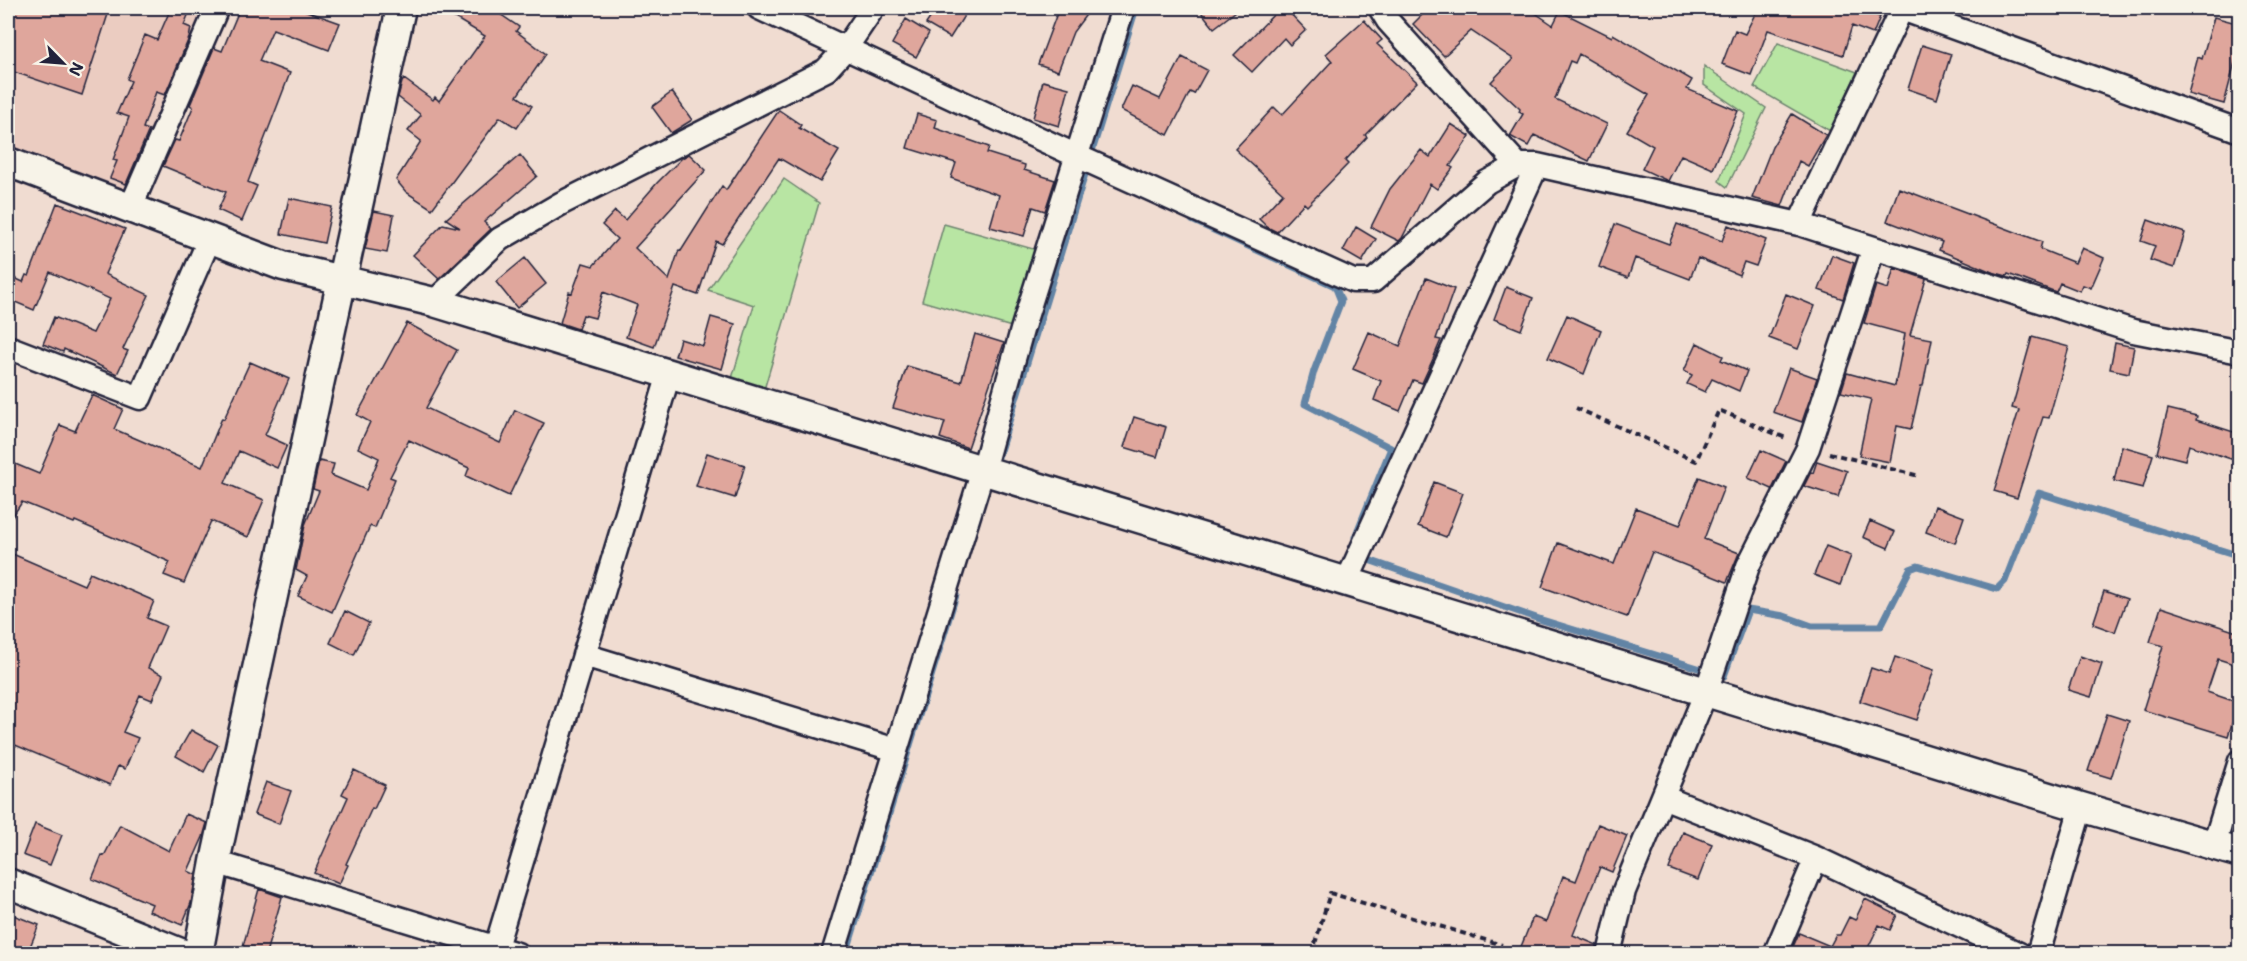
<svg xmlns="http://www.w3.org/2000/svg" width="2247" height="961" viewBox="0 0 2247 961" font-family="'Shantell Sans',sans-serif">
	<rect width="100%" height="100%" fill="#f0dcd1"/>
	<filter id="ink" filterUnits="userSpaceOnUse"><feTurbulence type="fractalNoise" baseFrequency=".0167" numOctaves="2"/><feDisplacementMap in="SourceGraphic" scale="12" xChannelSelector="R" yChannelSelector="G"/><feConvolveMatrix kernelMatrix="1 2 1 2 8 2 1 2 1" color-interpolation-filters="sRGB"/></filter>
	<g filter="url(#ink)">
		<path fill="#ebccc1" d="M8 8H211L130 209 8 165Z"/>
		<path fill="#b8e5a3" stroke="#6d846f" stroke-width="1.5" d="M1778 43 1857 72 1830 131 1754 87Z
			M1704 66 1766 108 1727 187 1719 181 1746 114 1704 85Z
			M784 179 819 203 763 393 730 385 754 305 708 290Z
			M944 224 1044 252 1022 330 922 301Z"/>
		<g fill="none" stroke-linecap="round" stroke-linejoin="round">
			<path stroke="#6284a5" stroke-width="7" d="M1192 220 1335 286 1341 301 1314 371 1305 404 1391 448 1355 537
				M995 467 1136 8
				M1360 557 1542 620 1724 676 1748 610 1784 616 1812 626H1881L1910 569 1918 566 1997 589 2005 581 2039 493 2240 556
				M846 954 956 595"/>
		</g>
		<path fill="#dfa69c" stroke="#22223b" stroke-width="1.5" d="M11 8H110L82 95 8 70V18Z
			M171 8H191L184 25 191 28 189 38 165 95 156 92 143 128 149 130 126 184 110 178 117 161 113 160 129 117 117 113 131 81 127 79 145 35 157 40Z
			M240 8H298L340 23 329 50 273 29 259 61 290 73 248 182 257 186 242 221 218 210 226 192 163 166 175 140 179 141 193 107 190 105 214 48 222 51Z
			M438 8H491L519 27 516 31 546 54 517 96 532 106 517 128 500 117 432 209 406 192 396 180 421 141 408 131 421 115 398 97 402 82 404 79 433 100 435 97 439 101 485 36Z
			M937 8H969L950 38 926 24Z
			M1059 8H1091L1073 32 1058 71 1038 64Z
			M1198 8H1240L1214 28Z
			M1280 8H1285L1306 30 1290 45 1284 38 1252 72 1234 55Z
			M1429 8H1528L1553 25 1560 11 1612 37 1613 34 1692 80 1687 89 1738 111 1713 169 1681 155 1668 181 1642 169 1653 146 1627 131 1649 95 1579 54 1575 63 1570 61 1555 99 1607 124 1589 161 1534 135 1528 146 1510 136 1523 114 1519 112 1520 109 1491 82 1513 59 1471 31 1444 56 1413 24Z
			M1758 8H1859L1880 17 1873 34 1852 26 1843 55 1768 30 1751 75 1722 64 1735 30 1745 34Z
			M2214 17 2240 24V43L2224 104 2188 94 2198 57 2202 59Z
			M906 19 929 33 916 57 892 44Z
			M1364 20 1382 40 1377 44 1417 82 1365 135 1367 137 1345 161 1348 164 1307 206 1304 203 1277 232 1267 227 1259 219 1283 193 1235 149 1274 107 1282 115 1332 61 1326 54Z
			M1922 45 1951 54 1937 99 1908 89Z
			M1182 57 1207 70 1194 94 1190 92 1168 135 1121 110 1132 86 1160 99Z
			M1043 81 1069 88 1059 126 1033 118Z
			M672 92 692 120 671 133 652 107Z
			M779 110 801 125 799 128 839 151 820 182 779 158 722 244 716 241 698 295 675 287 654 347 626 337 637 305 603 292 595 318 583 315 578 329 560 323 569 292 572 293 583 263 593 266 617 239 602 225 615 211 625 220 657 183 682 158 689 154 706 170 635 248 669 280 679 250 681 251 722 186 726 190Z
			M917 114 937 120 935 128 989 147 987 153 1025 165 1024 170 1055 180 1045 211 1033 207 1024 236 990 227 999 195 951 178 956 163 907 148Z
			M1792 114 1826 135 1808 166 1799 161 1782 206 1752 198 1772 147Z
			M1451 124 1470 136 1450 166 1453 168 1437 189 1430 184 1402 238 1399 241 1371 227 1390 189 1421 150 1430 157Z
			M520 155 537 176 484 222 491 229 439 279 413 255 443 224 460 228 446 219Z
			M1899 188 2042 242 2040 249 2075 263 2082 248 2104 258 2091 288 2083 285 2080 291 2060 283 2056 292 2008 274 2007 276 1992 272 1939 250 1942 242 1887 221Z
			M289 198 332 207 324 243 281 234Z
			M57 203 125 229 105 274 149 295 123 349 128 351 117 374 64 349 63 352 43 344 54 317 93 333 110 299 50 272 34 310 8 299V275L23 282 26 275 29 276Z
			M374 211 394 215 387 253 365 249Z
			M2148 220 2185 233 2174 268 2150 260 2155 246 2141 241Z
			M1615 224 1669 244 1677 224 1722 241 1728 225 1766 240 1756 266 1744 262 1739 275 1698 258 1690 279 1635 258 1628 278 1599 267Z
			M1356 227 1376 239 1362 262 1343 251Z
			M1832 255 1854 263 1843 299 1819 290Z
			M525 258 546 284 517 308 496 282Z
			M1894 268 1926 279 1910 335 1932 339 1923 386H1921L1911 429 1897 426 1890 462 1859 456 1871 399 1841 392 1847 373 1895 386 1905 334 1864 323 1876 285 1888 289Z
			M1426 278 1454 289 1436 339 1441 340 1433 359 1422 383 1413 380 1400 411 1374 400 1381 381 1353 369 1369 332 1400 346Z
			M1506 287 1533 298 1521 330 1494 319Z
			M1786 294 1815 306 1798 349 1769 338Z
			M1567 315 1601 330 1584 374 1548 358Z
			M711 317 735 324 722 369 675 356 680 339 703 346Z
			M407 323 457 350 426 408 500 443 515 410 544 423 509 496 466 476 469 468 409 440 390 477 395 479 375 528 370 526 332 612 298 596 307 576 296 570 305 525 319 491 313 489 319 461 334 464 331 475 366 490 379 458 358 448 370 422 357 415Z
			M975 334 1004 343 968 448 940 438 945 422 893 408 907 366 961 382Z
			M2032 337 2069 347 2049 418 2043 417 2017 498 1994 491 2019 410 2012 408Z
			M1697 343 1723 356 1721 360 1747 371 1739 391 1712 379 1705 392 1687 384 1692 375 1684 371Z
			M2115 343 2134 347 2129 373 2110 369Z
			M250 362 289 379 265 435 287 445 277 468 239 451 225 483 264 500 248 537 211 521 184 583 164 575 170 562 75 521 74 523 22 502 8 523V461L39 474 60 425 75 431 92 395 123 409 114 429 202 467 222 418 224 419Z
			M1789 368 1817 378 1802 422 1773 412Z
			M2168 409 2197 416 2196 420 2240 434V445L2234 460 2189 445 2185 460 2157 453Z
			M1134 417 1166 427 1157 457 1124 447Z
			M2122 446 2153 455 2143 488 2114 481Z
			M1761 450 1786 461 1772 489 1748 478Z
			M707 453 745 465 735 498 696 486Z
			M1817 461 1847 471 1838 497 1804 486 1811 472 1813 473Z
			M1699 477 1724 487 1704 539 1739 553 1727 582 1652 552 1627 617 1542 587 1558 543 1614 564 1636 508 1680 525Z
			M1434 482 1463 493 1446 537 1418 526Z
			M1935 506 1964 517 1955 543 1926 532Z
			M1870 521 1895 532 1888 548 1863 537Z
			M1826 546 1851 556 1840 585 1814 575Z
			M8 552 84 585 90 573 154 601 147 618 166 626 148 668 163 675 152 700 140 695 123 732 138 738 125 769 118 766 110 785 8 742Z
			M2104 591 2127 599 2115 632 2093 624Z
			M2161 607 2240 633V666L2218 659 2207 692 2239 703 2228 736 2143 710 2163 646 2150 642Z
			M345 611 369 623 354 655 330 643Z
			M2080 656 2102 664 2091 697 2068 690Z
			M1895 657 1934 670 1917 720 1860 701 1871 668 1889 674Z
			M2107 714 2129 721 2111 778 2088 771Z
			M191 730 218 745 204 772 176 756Z
			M354 770 385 785 374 809 372 808 346 864 348 865 339 884 314 873 348 797 342 794Z
			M266 782 291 791 279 824 254 814Z
			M186 814 207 823 203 837 188 871 196 875 191 903 182 925 149 911 152 904 92 879 102 855 104 856 120 825 169 851Z
			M35 824 62 835 50 865 23 855Z
			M1598 824 1627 836 1612 872 1600 867 1573 935 1597 945 1596 954H1518L1533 917 1546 922 1563 876 1576 881Z
			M1683 832 1712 844 1698 880 1669 869Z
			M259 889 282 897 266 953 243 946Z
			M1865 899 1897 915 1890 930 1879 925 1865 954H1790L1799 933 1830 946 1836 935H1840L1849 917 1855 920Z
			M8 913 39 925 27 954H8Z"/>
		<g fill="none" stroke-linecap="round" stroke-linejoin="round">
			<g stroke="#22223b" stroke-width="27">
				<path id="minor" d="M759 8 1077 156 1353 281H1373L1487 182 1518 165H1537L1799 224 2133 331 2240 352
					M1380 8 1388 21 1518 165
					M1899 8 2240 131
					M130 209 217 8
					M1799 224 1902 8
					M434 302 500 239 562 203 826 70 846 48 873 8
					M8 347 140 398 209 240
					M1347 581 1537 165
					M584 655 896 750
					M1663 797 1816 858 2019 954
					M2214 845 2240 761
					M215 862 517 954
					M496 947 669 374
					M833 954 983 470 1022 330 1123 8
					M1609 954 1624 891 1706 692 1748 566 1808 448 1873 250
					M1775 954 1816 858
					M2038 954 2081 807"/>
			</g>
			<g stroke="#22223b" stroke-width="33">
				<path id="tertiary" d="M8 162 283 266 434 302 2081 807 2240 853
					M8 883 183 954
					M198 954 215 862 401 8"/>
			</g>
			<path stroke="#22223b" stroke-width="4" stroke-dasharray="6 4.5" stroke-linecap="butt" d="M1576 408 1696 461 1719 410 1788 439
				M1829 453 1919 476
				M1312 954 1330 893 1502 945"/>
			<use href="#minor" stroke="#f7f3e8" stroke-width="22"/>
			<use href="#tertiary" stroke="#f7f3e8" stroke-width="28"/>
		</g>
	</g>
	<rect width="2247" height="961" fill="none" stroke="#f7f3e8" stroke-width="30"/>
	<rect x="15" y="15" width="2217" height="931" fill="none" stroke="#22223b" stroke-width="2" filter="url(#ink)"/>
	<g transform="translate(63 63) rotate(115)" stroke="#f7f3e8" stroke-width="4.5" paint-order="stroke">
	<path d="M0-4.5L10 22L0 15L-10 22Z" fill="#22223b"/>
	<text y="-9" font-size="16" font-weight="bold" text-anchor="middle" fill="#22223b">N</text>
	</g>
</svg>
